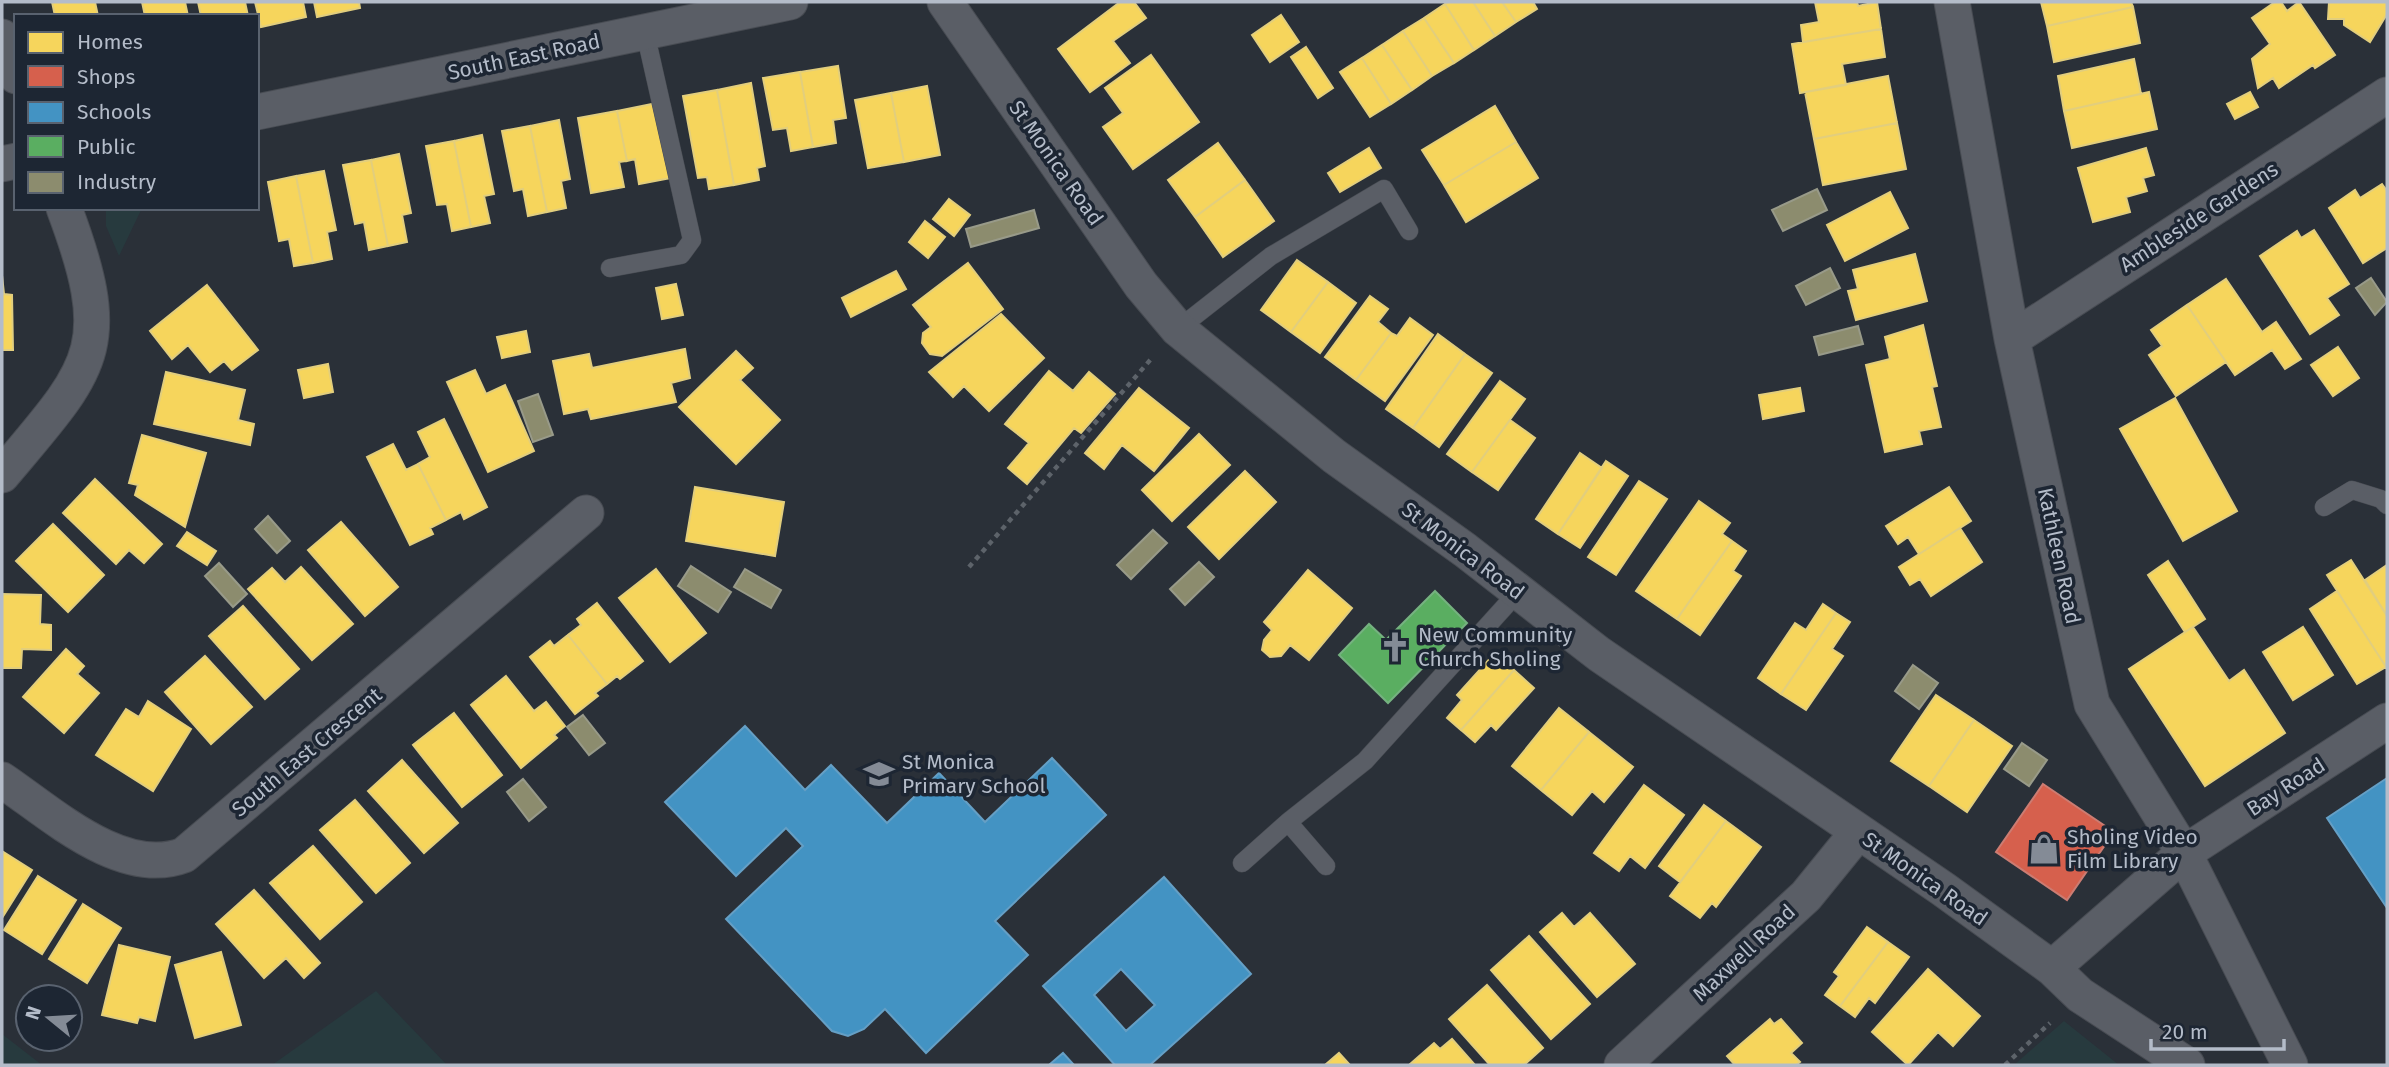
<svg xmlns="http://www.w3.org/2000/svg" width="2389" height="1067" viewBox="0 0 2389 1067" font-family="'Fira Sans',sans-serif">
	<rect width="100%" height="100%" fill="#2a3038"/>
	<path fill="#273a3e" d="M106 208H142L119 256 106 226Z
		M376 991 447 1065H272Z
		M2064 1021 2119 1065H2014Z
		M2 1034 42 1065H2Z"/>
	<path fill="#f6d55c" stroke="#e2ce7d" stroke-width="2" d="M52 2H95L98 16H55Z
		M142 2H185L188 16H145Z
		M198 2H245L248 16H201Z
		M255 2H303L306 17 261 27Z
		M314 2H359L360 8 317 17Z
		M1120 2H1134L1146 18 1113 41 1130 63 1090 92 1058 49Z
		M1448 2H1473L1495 36 1474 50 1445 4Z
		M1473 2H1502L1516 22 1495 36Z
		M1502 2H1533L1537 9 1516 22Z
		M1815 2H1857L1858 6 1877 2 1881 29 1803 42 1801 25 1819 22Z
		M2041 2H2131L2133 7 2047 26Z
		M2275 2H2281L2287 11 2299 2 2335 55 2315 68 2313 65 2279 88 2273 78 2258 88 2252 59 2270 44 2252 18Z
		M2329 2H2387V14L2370 42 2344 25V19H2328Z
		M1445 4 1474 50 1454 63 1424 18Z
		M2133 7 2140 43 2054 62 2047 26Z
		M1281 15 1299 42 1270 62 1252 35Z
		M1424 18 1454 63 1432 76 1403 31Z
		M1881 29 1885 57 1842 64 1846 85 1800 93 1792 44Z
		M1403 31 1432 76 1412 90 1382 45Z
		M1382 45 1412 90 1391 104 1362 58Z
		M1306 47 1333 88 1318 98 1291 57Z
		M1151 55 1199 122 1133 169 1103 127 1123 113 1105 88Z
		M1362 58 1391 104 1370 117 1340 72Z
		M2134 59 2141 94 2064 111 2058 76Z
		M838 66 846 118 833 120 836 143 813 147 800 72Z
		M800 72 813 147 791 151 787 128 773 130 763 78Z
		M1888 76 1897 123 1814 139 1805 92Z
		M751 83 765 166 757 168 759 180 734 185 717 90Z
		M927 86 940 155 904 162 891 93Z
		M717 90 734 185 709 189 707 177 698 178 683 96Z
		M2149 92 2157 129 2072 148 2064 111Z
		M2250 92 2258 107 2235 119 2227 104Z
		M891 93 904 162 868 168 855 100Z
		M657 103 671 178 639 184 635 159 627 161 617 111Z
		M1495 106 1516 142 1444 185 1422 150Z
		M617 111 627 161 619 162 624 187 591 193 578 118Z
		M559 120 570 179 561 181 566 208 547 212 530 126Z
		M1897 123 1906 169 1823 185 1814 139Z
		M530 126 547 212 528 216 523 189 514 191 502 131Z
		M482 135 494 194 484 196 490 223 471 227 454 141Z
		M454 141 471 227 452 231 447 204 437 205 426 146Z
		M1516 142 1538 178 1466 222 1444 185Z
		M1218 143 1245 180 1195 217 1168 180Z
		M1369 148 1381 168 1340 192 1328 173Z
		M2146 148 2154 175 2143 178 2147 191 2126 197 2130 212 2093 222 2078 168Z
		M399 154 411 213 402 215 407 242 388 246 371 160Z
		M371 160 388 246 369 250 364 222 355 224 343 165Z
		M324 171 336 230 327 232 332 259 313 263 296 176Z
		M296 176 313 263 294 266 289 239 279 241 268 182Z
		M1245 180 1274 221 1223 257 1195 217Z
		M2382 184 2387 191V248L2363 263 2329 208 2355 190 2360 198Z
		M1890 192 1908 228 1845 261 1827 225Z
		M949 199 970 215 954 236 933 219Z
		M925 221 945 237 928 258 909 242Z
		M2314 230 2349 284 2327 298 2339 315 2310 334 2260 256 2297 231 2301 238Z
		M1915 254 1927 301 1856 320 1848 291 1858 289 1853 270Z
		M1297 260 1328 282 1291 332 1261 310Z
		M968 263 1003 309 942 356 930 354 922 343 923 333 931 327 913 305Z
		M896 271 906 289 851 317 842 298Z
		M2 275 4 294 12 295 13 350H2Z
		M2226 279 2262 332 2276 322 2301 359 2285 369 2272 350 2235 375 2187 305Z
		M1328 282 1356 303 1320 353 1291 332Z
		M676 284 683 315 662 319 656 288Z
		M207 285 258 350 232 370 224 361 210 372 188 345 172 359 150 331Z
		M1370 296 1388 309 1378 322 1391 333 1356 380 1325 357Z
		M2187 305 2226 362 2176 396 2149 355 2162 346 2151 330Z
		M1001 314 1044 358 989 411 964 386 953 397 929 372Z
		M1410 318 1433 335 1385 401 1356 380 1391 333 1397 336Z
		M1923 325 1937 386 1932 387 1941 427 1919 431 1922 444 1885 452 1866 365 1890 359 1885 337Z
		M526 331 530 352 502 358 497 337Z
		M1438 334 1465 354 1413 428 1386 409Z
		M2338 347 2359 378 2333 396 2311 365Z
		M685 349 690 378 671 383 676 402 591 419 588 409 564 414 553 361 589 354 592 368Z
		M736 351 753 368 740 380 780 420 736 464 679 407Z
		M1465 354 1492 373 1439 447 1413 428Z
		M328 364 333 392 304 398 298 370Z
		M475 370 486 394 505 385 534 451 488 472 447 382Z
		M1049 371 1073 391 1089 372 1115 394 1081 433 1074 428 1027 484 1008 468 1029 443 1005 424Z
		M166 372 245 390 238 420 254 424 250 445 154 424Z
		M1500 381 1525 399 1472 472 1447 454Z
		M1139 388 1189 428 1154 471 1122 445 1104 469 1085 453Z
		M1800 388 1804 411 1763 419 1759 395Z
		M2175 398 2237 511 2183 541 2120 429Z
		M444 419 487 507 464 519 461 512 446 520 418 464 430 457 418 432Z
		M1510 420 1535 438 1498 490 1472 472Z
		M1199 434 1230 465 1172 521 1142 490Z
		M142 435 206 453 185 527 135 495 138 485 129 483Z
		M393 444 406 470 418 464 446 520 430 528 433 534 410 545 367 457Z
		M1580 453 1602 468 1558 534 1536 519Z
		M1606 461 1628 476 1580 548 1558 534Z
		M1245 471 1276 502 1219 559 1188 527Z
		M95 479 162 544 144 563 129 550 116 564 63 513Z
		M1639 481 1667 499 1616 575 1588 557Z
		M695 487 784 502 775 556 686 541Z
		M1949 487 1971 521 1919 554 1908 537 1898 544 1886 526Z
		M1699 501 1730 523 1722 534 1732 541 1677 619 1636 591Z
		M341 522 398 587 365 616 308 550Z
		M53 524 104 575 68 612 16 561Z
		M1960 528 1982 562 1931 596 1920 579 1910 585 1899 567Z
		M187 532 216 551 207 565 177 546Z
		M1732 541 1746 551 1733 571 1741 576 1700 635 1677 619Z
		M2351 560 2387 616 2386 667 2327 575Z
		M2168 561 2205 619 2185 632 2148 575Z
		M2387 565V616L2365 580Z
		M301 567 353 624 312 660 248 589 272 568 285 582Z
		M656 569 706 633 670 662 619 598Z
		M1308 570 1352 608 1309 660 1290 645 1281 656 1270 657 1262 650 1264 640 1272 630 1264 622Z
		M2337 591 2386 667 2357 684 2310 609Z
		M2 594 41 595 40 624 51 625V650L22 649 21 668H2Z
		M597 603 643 661 620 679 617 676 607 684 568 635 581 625 577 619Z
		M1823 604 1836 613 1781 694 1758 678 1795 623 1806 630Z
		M243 606 299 669 265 699 209 636Z
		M1836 613 1850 622 1832 649 1843 656 1806 710 1781 694Z
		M2193 627 2229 681 2244 670 2285 733 2205 786 2129 669Z
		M2303 627 2333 675 2293 700 2263 652Z
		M568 635 607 684 595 693 598 696 575 714 530 657 550 641 554 646Z
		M66 649 84 666 77 674 99 693 64 733 23 697Z
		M1495 653 1514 670 1461 730 1447 718 1462 700 1457 695Z
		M205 656 252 707 211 744 165 692Z
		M1514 670 1534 688 1496 730 1491 725 1475 742 1461 730Z
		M506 676 534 711 546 702 565 726 554 735 557 738 521 768 471 705Z
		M1936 695 1974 720 1929 786 1891 761Z
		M148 701 191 729 153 791 96 755 126 709 139 717Z
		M1559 708 1589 732 1541 790 1512 766Z
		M454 713 502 775 462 807 413 745Z
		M1974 720 2012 746 1967 812 1929 786Z
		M1589 732 1633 767 1604 802 1592 791 1572 815 1541 790Z
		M402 760 458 823 424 853 368 791Z
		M1644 785 1684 815 1645 868 1630 856 1619 871 1594 853Z
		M355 800 410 863 376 893 320 830Z
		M1704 805 1726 821 1680 882 1659 866Z
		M1726 821 1761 847 1716 907 1712 903 1700 918 1670 896Z
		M313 846 362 902 320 939 270 883Z
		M2 851 32 870 2 918Z
		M38 876 76 900 42 954 4 930Z
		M254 890 320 963 304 978 286 958 264 978 216 924Z
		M83 904 121 928 87 983 49 959Z
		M1562 913 1574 927 1590 913 1635 964 1597 997 1540 932Z
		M1867 927 1888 942 1840 1006 1825 995 1839 976 1834 972Z
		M1529 936 1590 1004 1551 1039 1491 970Z
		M1888 942 1909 957 1875 1003 1869 998 1855 1017 1840 1006Z
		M119 945 170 957 155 1021 139 1017 137 1023 102 1015Z
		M221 952 241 1025 195 1038 175 965Z
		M1928 969 1980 1016 1953 1046 1938 1032 1908 1065 1872 1032Z
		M1487 985 1543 1048 1524 1065H1490L1449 1019Z
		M1770 1019 1774 1024 1781 1019 1802 1043 1791 1053 1800 1062 1796 1065H1735L1727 1056Z
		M1452 1039 1475 1065H1409L1434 1043 1440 1049Z
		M1339 1053 1350 1065H1325Z"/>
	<path fill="#d6604d" stroke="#cc7c72" stroke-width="2" d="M2043 784 2114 832 2067 900 1996 852Z"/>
	<path fill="#4393c3" stroke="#659fc5" stroke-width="2" fill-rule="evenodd" d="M745 726 805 790 831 765 887 823 939 773 985 822 1052 758 1106 815 995 921 1028 955 926 1053 885 1009 864 1029 848 1036 832 1031 726 919 803 846 786 828 736 876 665 802Z
		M2387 778V908L2327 818Z
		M1164 877 1251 974 1150 1065H1115L1043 986ZM1121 969 1155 1005 1126 1031 1094 995Z
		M1063 1053 1074 1065H1049Z"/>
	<path fill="#5aae61" stroke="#75b280" stroke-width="2" d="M1435 591 1467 623 1388 703 1339 655 1369 624 1386 640Z"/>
	<path fill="#8c8c6e" stroke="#989a89" stroke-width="2" d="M1817 189 1827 210 1783 231 1772 210Z
		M1034 210 1039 228 971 247 966 229Z
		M1830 268 1840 288 1806 305 1796 286Z
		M2371 278 2387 302 2375 315 2356 288Z
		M1858 326 1863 344 1819 355 1814 337Z
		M538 394 553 435 533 442 518 401Z
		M268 516 290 541 277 553 255 529Z
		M1153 530 1167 543 1131 579 1117 565Z
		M1199 562 1214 577 1185 605 1170 589Z
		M219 563 247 594 233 607 205 576Z
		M691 566 731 592 718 612 678 586Z
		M745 569 781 590 771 608 734 587Z
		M1913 665 1938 683 1919 709 1895 691Z
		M583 715 605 743 589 755 567 727Z
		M2022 743 2047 760 2029 786 2004 769Z
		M523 779 546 807 529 821 507 792Z"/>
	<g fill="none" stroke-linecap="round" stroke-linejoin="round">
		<g stroke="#484c53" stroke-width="19">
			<path id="service" d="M610 268 681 255 692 240 645 32
				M1178 329 1271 256 1384 189 1409 231
				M2324 507 2352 490 2381 499 2387 505
				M1288 822 1326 866
				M1242 863 1288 822 1365 761 1518 592"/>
		</g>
		<g stroke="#484c53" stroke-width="37">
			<path id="minor" d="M945 2 1141 285 1178 329 1334 456 1465 550 1599 654 1943 889 2052 968 2080 995 2187 1065
				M1952 2 2012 339 2092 704 2184 853 2290 1065
				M2 37 16 76
				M257 112 790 2
				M2 164 16 161
				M2012 339 2387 95
				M2 475C93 367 117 349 64 208
				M2 780C51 813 122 879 184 855L586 513
				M2052 968 2184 853 2387 721
				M1622 1065 1806 896 1858 832"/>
		</g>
		<path stroke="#5d636a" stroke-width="4.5" stroke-dasharray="5 5" stroke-linecap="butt" d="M969 567 1152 358
			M2005 1065 2050 1023"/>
		<use href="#service" stroke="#5a5e66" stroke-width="18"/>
		<use href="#minor" stroke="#5a5e66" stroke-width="35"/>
	</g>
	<defs>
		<g id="church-bare" transform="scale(2.415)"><path d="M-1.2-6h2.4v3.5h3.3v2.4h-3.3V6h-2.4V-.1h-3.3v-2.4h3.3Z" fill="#848b96" stroke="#1d2633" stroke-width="2.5" paint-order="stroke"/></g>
		<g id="school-bare" transform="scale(2.415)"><path d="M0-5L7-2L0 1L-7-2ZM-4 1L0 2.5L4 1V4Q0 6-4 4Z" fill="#848b96" stroke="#1d2633" stroke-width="2.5" paint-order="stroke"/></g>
		<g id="shop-bare" transform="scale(2.415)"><path d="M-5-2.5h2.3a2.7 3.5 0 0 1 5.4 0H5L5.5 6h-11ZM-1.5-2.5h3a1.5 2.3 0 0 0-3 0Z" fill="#848b96" stroke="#1d2633" stroke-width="2.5" paint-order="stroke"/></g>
	</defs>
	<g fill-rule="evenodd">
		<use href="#church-bare" x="1395" y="647"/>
		<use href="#school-bare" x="879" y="774"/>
		<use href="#shop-bare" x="2044" y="849"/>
	</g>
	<g text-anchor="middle" stroke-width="7" stroke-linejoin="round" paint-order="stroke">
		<g font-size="21" fill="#b4bcc9" stroke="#1d2633">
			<text transform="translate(524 57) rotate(-12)" y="7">South East Road</text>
			<text transform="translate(1056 163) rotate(55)" y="7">St Monica Road</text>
			<text transform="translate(2199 217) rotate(-33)" y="7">Ambleside Gardens</text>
			<text transform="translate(1463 551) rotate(37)" y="7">St Monica Road</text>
			<text transform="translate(2059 556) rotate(78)" y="7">Kathleen Road</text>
			<text transform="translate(307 752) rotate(-40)" y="7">South East Crescent</text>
			<text transform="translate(2286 787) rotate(-33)" y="7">Bay Road</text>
			<text transform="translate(1925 879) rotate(35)" y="7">St Monica Road</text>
			<text transform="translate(1744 953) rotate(-43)" y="7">Maxwell Road</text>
		</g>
		<g font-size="21" fill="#b4bcc9" stroke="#1d2633" text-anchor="start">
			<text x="1418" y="642">New Community<tspan x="1418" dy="24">Church Sholing</tspan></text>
			<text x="902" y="769">St Monica<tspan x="902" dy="24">Primary School</tspan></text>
			<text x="2067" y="844">Sholing Video<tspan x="2067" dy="24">Film Library</tspan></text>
		</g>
	</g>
	<rect width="2389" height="1067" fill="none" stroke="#b4bcc9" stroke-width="7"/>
	<rect x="14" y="14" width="245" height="196" fill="#1d2633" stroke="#59626f" stroke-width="2"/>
	<rect x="28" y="32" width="35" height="21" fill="#f6d55c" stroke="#59626f" stroke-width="2"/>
	<text x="77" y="49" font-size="21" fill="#b4bcc9">Homes</text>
	<rect x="28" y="66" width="35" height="21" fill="#d6604d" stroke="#59626f" stroke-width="2"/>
	<text x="77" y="84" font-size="21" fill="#b4bcc9">Shops</text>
	<rect x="28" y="102" width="35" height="21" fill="#4393c3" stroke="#59626f" stroke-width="2"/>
	<text x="77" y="119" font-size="21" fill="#b4bcc9">Schools</text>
	<rect x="28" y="136" width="35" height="21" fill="#5aae61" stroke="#59626f" stroke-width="2"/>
	<text x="77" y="154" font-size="21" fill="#b4bcc9">Public</text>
	<rect x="28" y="172" width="35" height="21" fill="#8c8c6e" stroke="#59626f" stroke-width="2"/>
	<text x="77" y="189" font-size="21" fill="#b4bcc9">Industry</text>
	<g transform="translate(49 1018) rotate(288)"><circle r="33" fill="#1d2633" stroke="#59626f" stroke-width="2"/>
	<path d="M0-5L12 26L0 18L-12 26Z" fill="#848b96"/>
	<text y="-10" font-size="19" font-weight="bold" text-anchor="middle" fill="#b4bcc9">N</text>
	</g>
	<path d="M2151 1039v10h133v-10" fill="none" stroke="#b4bcc9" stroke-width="3.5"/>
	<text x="2162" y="1039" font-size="21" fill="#b4bcc9" stroke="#1d2633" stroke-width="5" paint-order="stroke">20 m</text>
</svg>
